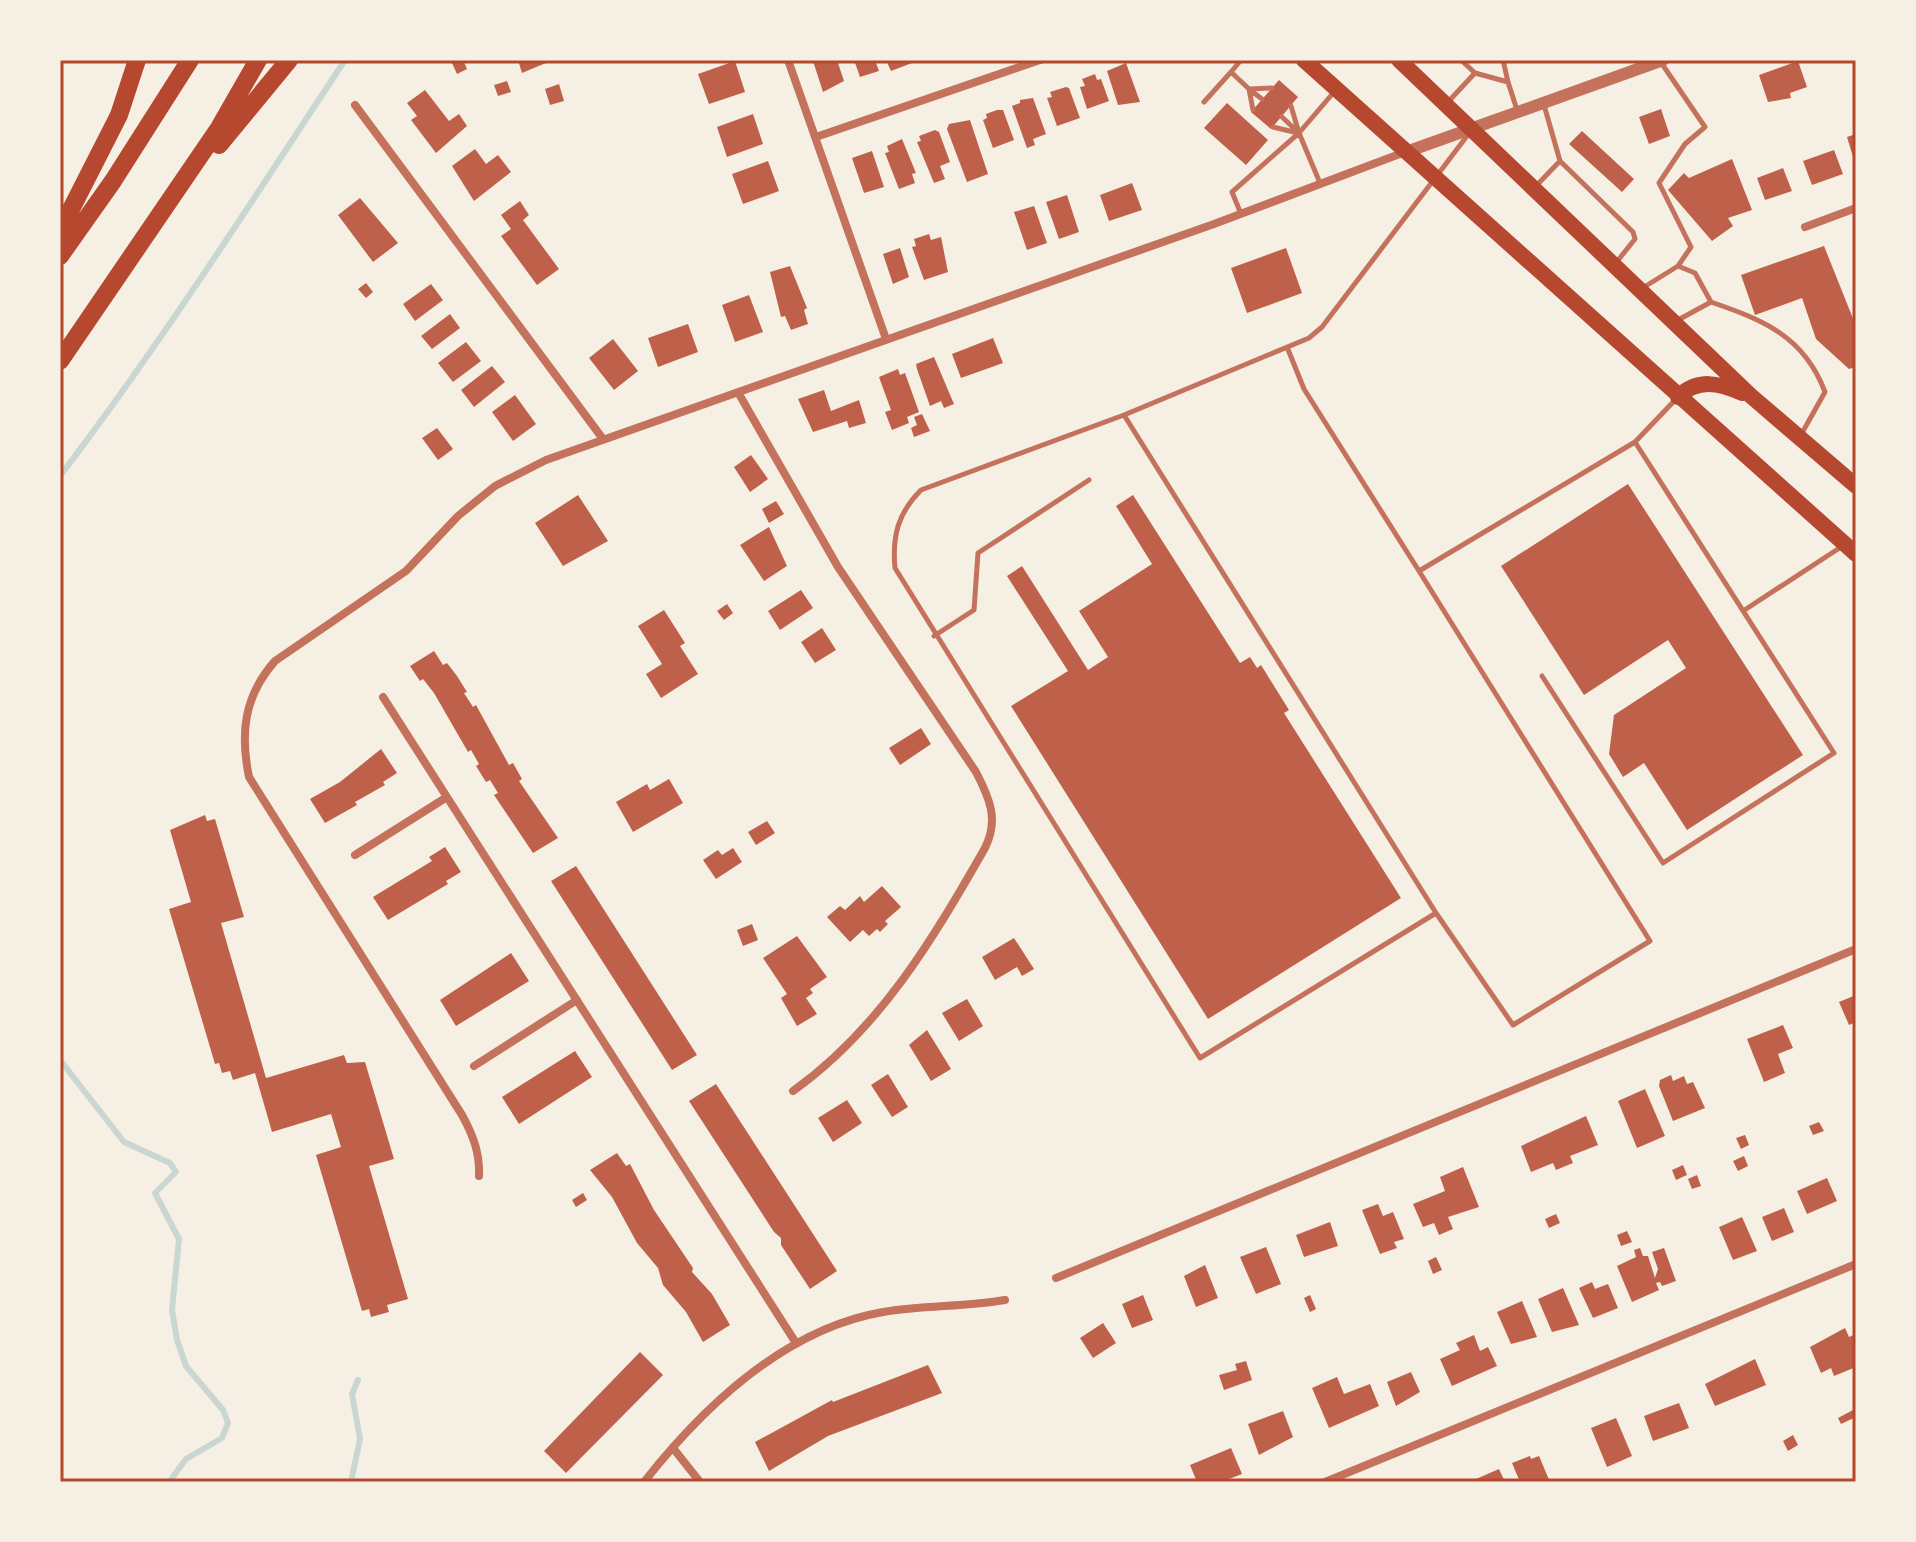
<svg xmlns="http://www.w3.org/2000/svg" width="1916" height="1542" viewBox="0 0 1916 1542" font-family="'Archivo Narrow',sans-serif">
	<rect width="100%" height="100%" fill="#f6efe4"/>
	<g fill="none" stroke-linecap="round" stroke-linejoin="round">
		<path stroke="#c9d6d2" stroke-width="6" d="M60 476C162 342 252 201 345 60
			M60 1060 124 1142 170 1163 176 1172 155 1193 179 1239 172 1310 177 1340 186 1366 223 1410 228 1423 222 1438 186 1459 169 1482
			M351 1482 360 1439 352 1394 358 1380"/>
	</g>
	<path fill="#bf614a" d="M457 60H463L467 69 457 74 452 63Z
		M518 60H553L522 73Z
		M837 60 844 81 823 92 813 61Z
		M854 60H875L879 71 860 77Z
		M886 60H911L912 63 891 71Z
		M735 61 745 92 709 104 698 74Z
		M1798 61 1807 87 1790 93 1791 98 1768 102 1759 75Z
		M1126 63 1140 102 1118 105 1107 71Z
		M1095 74 1097 80 1101 79 1109 101 1087 109 1080 87 1085 86 1082 79Z
		M1279 80 1298 97 1271 129 1251 112Z
		M507 81 511 92 498 96 494 85Z
		M559 84 564 101 550 105 545 89Z
		M1066 87 1069 88 1080 118 1057 126 1047 98 1052 97 1050 92Z
		M425 90 449 121 459 114 467 126 436 153 411 120 417 116 407 103Z
		M1033 98 1046 134 1033 139 1035 145 1027 148 1012 106 1020 103V100Z
		M1227 103 1268 140 1246 165 1204 128Z
		M1661 109 1670 136 1649 144 1639 117Z
		M997 110H1003L1014 140 993 148 983 120 987 118 986 114Z
		M753 114 763 144 727 157 717 127Z
		M970 120 988 174 967 182 947 129 949 124Z
		M935 130 939 132 950 162 940 166 945 179 934 183 917 142 921 141 919 136Z
		M1582 131 1634 179 1622 192 1569 144Z
		M1856 134V167L1847 137Z
		M902 139 916 173 912 174 915 183 899 189 885 153 889 152 887 146Z
		M475 149 486 164 498 155 511 172 474 201 452 166Z
		M1834 150 1843 174 1812 185 1803 161Z
		M872 151 884 187 864 193 852 158Z
		M1732 159 1752 210 1728 218 1733 226 1712 241 1668 190 1684 173 1689 178Z
		M768 161 779 191 743 204 732 174Z
		M1783 168 1792 191 1765 200 1757 178Z
		M1132 183 1142 210 1109 221 1100 195Z
		M1067 195 1079 232 1059 239 1046 202Z
		M360 198 398 243 373 262 338 215Z
		M520 201 529 215 523 220 559 269 537 285 501 236 511 229 501 215Z
		M1034 206 1047 243 1027 250 1014 212Z
		M929 234 931 240 941 237 948 272 924 280 912 247 916 246 914 239Z
		M1824 246 1856 326V367L1849 369 1816 339 1802 298 1755 315 1741 275Z
		M900 248 909 277 893 284 883 254Z
		M1286 248 1302 293 1247 313 1231 268Z
		M790 266 807 308 804 310 808 324 791 330 785 316 781 317 770 272Z
		M366 283 373 292 366 298 358 289Z
		M431 284 443 300 415 321 403 304Z
		M749 295 763 332 735 342 722 305Z
		M450 314 460 328 432 349 421 336Z
		M688 324 698 352 658 367 648 338Z
		M993 338 1003 363 961 378 952 354Z
		M613 339 638 371 614 390 589 358Z
		M466 342 481 361 453 382 438 363Z
		M934 357 954 404 944 408 941 401 930 406 917 369 916 364Z
		M492 366 505 382 474 407 461 390Z
		M898 369 900 375 905 373 919 412 907 417 909 423 892 430 885 412 891 410 879 377Z
		M824 390 831 411 859 400 866 423 849 428 847 421 813 432 798 399Z
		M515 395 536 424 513 441 492 412Z
		M922 414 930 431 914 437 911 428 917 425 914 417Z
		M437 428 453 449 438 460 422 438Z
		M751 455 768 479 750 492 734 467Z
		M1628 484 1803 755 1687 830 1644 763 1623 777 1609 754 1614 715 1686 668 1668 640 1584 695 1501 566Z
		M578 495 608 541 563 566 535 523Z
		M1133 495 1240 663 1250 657 1257 668 1261 665 1289 710 1284 713 1401 898 1208 1019 1011 706 1068 671 1007 576 1022 566 1088 670 1108 657 1079 611 1152 564 1116 506Z
		M776 501 784 514 769 523 762 509Z
		M769 527 787 566 764 581 740 545Z
		M801 590 813 608 780 630 768 611Z
		M727 604 733 613 724 620 717 611Z
		M664 610 685 643 680 646 698 674 661 698 646 674 662 664 638 626Z
		M822 628 836 650 815 663 801 642Z
		M434 651 443 665 447 663 457 676 467 692 464 693 473 707 476 705 509 765 513 763 522 779 519 781 558 838 533 853 494 795 498 793 490 780 486 782 476 766 479 764 471 750 468 752 434 693 423 679 420 681 410 666Z
		M921 728 931 744 900 765 889 748Z
		M381 749 397 773 383 782 385 785 355 802 357 805 325 823 310 799 340 782Z
		M669 779 683 803 633 832 616 802 647 784 650 790Z
		M205 815 207 821 215 819 244 917 221 923 266 1078 344 1055 347 1063 365 1062 394 1159 369 1166 408 1299 387 1305 389 1312 371 1317 369 1309 362 1311 316 1155 341 1147 331 1114 272 1132 255 1073 233 1080 230 1071 222 1073 219 1063 215 1064 169 909 191 902 170 830Z
		M767 821 775 833 756 845 748 832Z
		M445 847 461 872 446 881 448 884 388 920 373 897 432 861 429 857Z
		M733 848 742 862 716 879 703 860 718 850 722 855Z
		M576 866 697 1055 672 1070 551 881Z
		M882 886 901 907 885 921 888 924 880 932 877 929 869 936 863 930 850 942 827 917 840 906 845 910 860 896 864 902Z
		M752 924 758 940 743 946 737 930Z
		M797 936 827 977 810 989 813 993 806 998 817 1014 797 1026 781 998 787 994 763 958Z
		M1014 938 1034 969 1022 976 1017 967 995 980 982 957Z
		M511 953 529 981 456 1026 440 1000Z
		M1856 995V1022L1849 1025 1839 1002Z
		M967 999 983 1026 959 1041 942 1013Z
		M1783 1025 1793 1048 1778 1054 1785 1073 1764 1082 1747 1039Z
		M927 1030 951 1069 931 1081 909 1045Z
		M575 1051 592 1077 519 1124 502 1097Z
		M888 1074 908 1107 892 1117 871 1085Z
		M1671 1075 1673 1081 1684 1076 1687 1084 1693 1082 1705 1108 1673 1121 1659 1086 1660 1080Z
		M716 1084 837 1271 810 1289 781 1245V1238L774 1232 689 1101Z
		M1645 1089 1665 1136 1637 1148 1618 1101Z
		M847 1100 862 1123 833 1142 818 1118Z
		M1586 1116 1598 1145 1570 1156 1573 1163 1556 1170 1553 1163 1531 1172 1521 1146Z
		M1819 1122 1824 1131 1813 1135 1809 1126Z
		M1745 1135 1749 1145 1741 1149 1736 1138Z
		M617 1153 626 1166 630 1164 654 1210 693 1268 692 1272 712 1294 730 1325 703 1342 686 1312 663 1285 658 1268 637 1243 612 1197 590 1170Z
		M1744 1156 1748 1166 1738 1171 1733 1161Z
		M1683 1165 1687 1175 1676 1180 1672 1170Z
		M1463 1167 1479 1207 1448 1217 1453 1229 1439 1235 1434 1223 1423 1227 1413 1204 1445 1191 1440 1177Z
		M1697 1175 1701 1186 1692 1189 1688 1179Z
		M1827 1178 1837 1201 1807 1214 1797 1191Z
		M583 1193 587 1200 576 1207 572 1200Z
		M1378 1204 1383 1216 1393 1212 1404 1239 1394 1242 1397 1248 1380 1254 1362 1210Z
		M1784 1208 1794 1232 1772 1241 1762 1217Z
		M1556 1214 1560 1223 1549 1228 1545 1219Z
		M1742 1217 1757 1251 1733 1260 1719 1227Z
		M1330 1222 1338 1246 1304 1257 1296 1235Z
		M1627 1231 1632 1242 1621 1246 1617 1235Z
		M1266 1247 1281 1284 1256 1294 1240 1257Z
		M1640 1248 1643 1256H1648L1655 1278 1658 1269 1652 1252 1664 1248 1676 1281 1662 1286 1660 1282 1656 1283 1659 1290 1632 1302 1617 1266 1636 1257 1634 1250Z
		M1436 1257 1442 1270 1433 1274 1428 1261Z
		M1205 1265 1218 1298 1196 1307 1184 1276Z
		M1592 1282 1595 1289 1608 1284 1618 1308 1593 1318 1579 1288Z
		M1563 1288 1579 1325 1552 1332 1538 1299Z
		M1143 1295 1153 1320 1132 1328 1122 1304Z
		M1310 1295 1316 1309 1310 1312 1304 1298Z
		M1522 1301 1537 1337 1511 1344 1497 1312Z
		M1103 1323 1116 1343 1093 1358 1080 1338Z
		M1845 1328 1849 1337 1856 1334V1367L1834 1376 1831 1368 1821 1373 1810 1347Z
		M1474 1335 1480 1351 1488 1347 1497 1366 1452 1386 1440 1359 1460 1350 1456 1343Z
		M640 1352 663 1375 566 1473 544 1451Z
		M1755 1359 1766 1385 1715 1406 1705 1384Z
		M1246 1361 1252 1380 1224 1390 1219 1375 1237 1370 1235 1364Z
		M928 1365 942 1393 828 1436 769 1471 755 1442 832 1400 833 1402Z
		M1411 1372 1420 1392 1396 1406 1387 1382Z
		M1337 1377 1344 1394 1370 1384 1379 1406 1329 1428 1312 1388Z
		M1679 1403 1689 1428 1653 1441 1644 1416Z
		M1853 1410 1856 1417 1841 1424 1838 1418Z
		M1283 1411 1293 1437 1259 1455 1248 1424Z
		M1616 1418 1632 1456 1607 1467 1591 1428Z
		M1793 1435 1798 1445 1788 1451 1783 1441Z
		M1231 1448 1242 1474 1221 1482H1197L1190 1465Z
		M1530 1456 1531 1459 1539 1456 1550 1482H1520L1512 1463Z
		M1499 1469 1505 1482H1477L1476 1479Z"/>
	<g fill="none" stroke-linecap="round" stroke-linejoin="round">
		<path stroke="#c5725c" stroke-width="5" d="M1241 60 1231 72 1249 89 1272 88
			M1503 60 1508 82
			M1660 61 1705 127 1685 144 1659 183 1691 247 1678 266
			M1475 73 1508 82 1517 110
			M1249 89 1253 110
			M1250 90 1262 99
			M1204 102 1231 72
			M1447 103 1475 73 1461 60
			M1544 105 1560 161
			M1291 106 1299 133 1334 92
			M1282 117 1299 133 1320 183
			M1273 127 1298 133
			M1534 188 1560 161 1633 232 1635 239 1615 264
			M1241 214 1232 192 1299 133
			M1641 289 1678 266 1695 273 1711 302
			M1678 320 1711 302C1763 320 1804 336 1825 392L1802 433
			M1287 347 1304 389 1419 571 1635 442 1677 398
			M1124 415 921 490C898 513 892 536 895 568L1200 1058 1436 913 1124 415 1309 338 1322 327 1470 132
			M1419 571 1650 941 1513 1025 1436 913
			M1743 611 1841 547
			M934 636 974 610 978 553 1089 480
			M1542 676 1663 863 1834 753 1635 442"/>
		<path stroke="#c5725c" stroke-width="8" d="M788 60 886 339
			M355 105 603 439
			M816 137 1040 60
			M1805 227 1856 208
			M739 394 838 567 976 772C990 799 999 820 985 848 933 939 880 1029 793 1091
			M383 697 796 1343
			M355 855 447 797
			M474 1066 577 1000
			M479 1176C480 1153 473 1135 462 1115L249 777C240 733 244 696 275 661L406 571 458 516 495 486 546 460 1214 224 1405 152
			M1056 1278 1856 949
			M673 1448 700 1482
			M644 1482C704 1406 784 1329 883 1312 924 1305 965 1307 1005 1300
			M1325 1482 1856 1264"/>
		<path stroke="#c5725c" stroke-width="12" d="M1406 152 1663 60"/>
		<path stroke="#b5482f" stroke-width="16" d="M1304 60 1856 554
			M1399 60 1751 396 1856 486
			M1678 397C1698 378 1719 383 1742 393"/>
		<path stroke="#b5482f" stroke-width="18" d="M219 145 289 60
			M60 231 119 115 137 60
			M60 256 113 181 190 60
			M60 361 219 128 258 60"/>
	</g>
	<rect width="1916" height="1542" fill="none" stroke="#f6efe4" stroke-width="124"/>
	<rect x="62" y="62" width="1792" height="1418" fill="none" stroke="#b5482f" stroke-width="3"/>
</svg>
